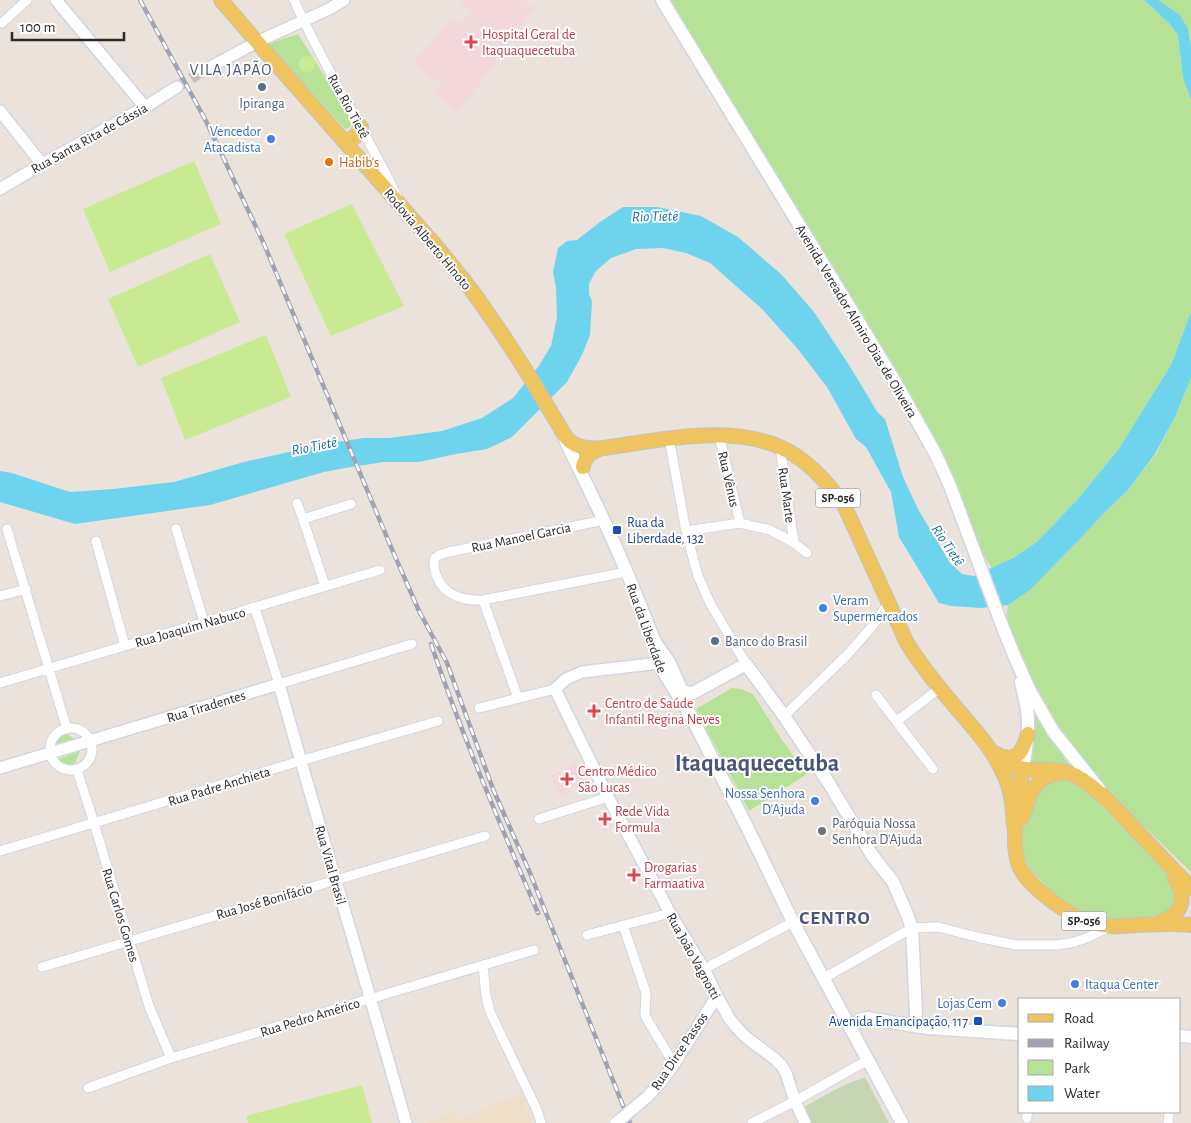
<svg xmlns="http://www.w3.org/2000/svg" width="1191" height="1123" viewBox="0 0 1191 1123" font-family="'Alegreya Sans',sans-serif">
	<rect width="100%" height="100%" fill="#ebe3db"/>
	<path fill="#eddfca" d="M521 1093 532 1123H425L440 1118 453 1109 458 1120Z"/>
	<path fill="#f2d8db" d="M464 0H523L535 9 457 114 434 94 443 80 435 81 415 67V60L451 19 461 24 472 9H466L461 4Z
		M576 762 586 785 577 790 572 782 567 784 572 793 561 798 550 776 560 771 563 775 567 774 566 768Z"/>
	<path fill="#b6e298" d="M671 0H1144L1169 23 1178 35 1183 78 1191 100V312L1171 365 1118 450 1076 501 1037 542 1013 558 992 569 982 552 962 500 947 463 930 430 692 38Z
		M1158 0H1191V47L1188 29Z
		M298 34 343 105 352 122 349 128 345 129 268 44Z
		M1191 378V872L1108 792 1066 743 1035 692 1006 620 1008 605 1030 590 1079 540 1104 513 1129 489 1156 454 1175 417Z
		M732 688 741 689 753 694 782 740 807 774 749 811 696 709Z
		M1028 705 1050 738 1071 767 1025 768Z
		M63 734H67L76 740 51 749C53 741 54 737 63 734Z
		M80 751 75 763 69 767 60 765 53 761Z
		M1061 775 1082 785 1166 873 1170 879 1176 899 1170 912 1158 920 1107 924 1083 917 1055 894 1033 873 1027 864 1022 853 1021 845 1023 827 1038 786Z"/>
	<path fill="#c5d5b2" d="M865 1077 889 1123H809L802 1108 840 1087Z"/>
	<path fill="#cae993" d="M299 64a8 8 0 1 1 16 0a8 8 0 1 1-16 0Z
		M194 161 221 224 110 272 83 209Z
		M352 204 404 306 331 336 284 234Z
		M210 254 240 322 138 367 108 299Z
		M266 335 291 397 185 440 161 378Z
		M362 1085 372 1123H248L246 1116Z"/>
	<path fill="#6ed4ed" d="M1144 0H1158L1180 15 1188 29 1191 47V100L1183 78 1178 35 1169 23Z
		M623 207H657L701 216 738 237 781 274 814 312 851 368 878 413 885 419 903 477 918 509 950 563 962 574 974 576 1013 558 1037 542 1076 501 1118 450 1171 365 1191 312V378L1175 417 1155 454 1129 489 1104 513 1079 540 1030 590 1008 605 981 608 951 606 939 603 899 537 891 492 866 447 856 439 827 387 797 348 762 309 710 263 686 253 663 248 636 249 611 258 595 272 589 284V294L592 301 590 335 582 355 567 382 512 437 487 449 456 454 419 462H384L345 468 324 472 210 505 75 524 0 502V471L12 473 70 492 113 489 174 482 244 462 330 443 364 438H389L442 431 482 418 513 398 538 367 551 346 557 317 556 288 553 272 558 248 567 241 577 240 600 222Z"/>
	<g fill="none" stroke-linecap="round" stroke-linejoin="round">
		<path stroke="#c4beb7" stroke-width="11" stroke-dasharray="11 5.5" stroke-linecap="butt" d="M177 87 203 71"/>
		<g stroke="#d0d5e2" stroke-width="11">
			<path id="minor" d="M294 0C324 68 365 130 397 196
				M2 23 27 0
				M719 435 740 523
				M669 438 686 531 698 576 710 603 746 664
				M780 447 794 543
				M297 503 303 519 325 586
				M303 519 351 504
				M7 529 67 729
				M176 529 204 622
				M686 531 740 523 770 530 794 543 807 553
				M96 541 125 646
				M0 596 26 589
				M483 600 626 572
				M255 608 279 684 412 644
				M0 683 380 570
				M876 695 933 769
				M518 698 483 600C464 601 445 596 437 577 434 571 433 565 435 558L439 555 449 552 604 520
				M479 708 555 689
				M784 716 846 656 870 629 888 604
				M897 721 940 688
				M50 749a21 21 0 1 1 42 0a21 21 0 1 1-42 0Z
				M77 770 94 823 149 1006 171 1058
				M539 819 608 797
				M0 851 300 761 438 721
				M623 925 646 993 645 1015 648 1021 674 1064
				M587 935 670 913
				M483 965 486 996 490 1012 537 1110 541 1123
				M42 967 485 836
				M704 969 793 922
				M824 978 912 928 938 927 977 937 1016 945H1055L1071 943 1084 939 1110 927
				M88 1088 171 1058 534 950
				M1027 1118V1112
				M752 1123 795 1101 868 1060
				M1168 1123 1169 1112"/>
		</g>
		<g stroke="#d0d5e2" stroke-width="14">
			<path id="tertiary" d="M56 0 145 107
				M203 71 257 42 329 9 344 0
				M0 111 42 164
				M0 189 42 164 145 107 177 87
				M659 663 582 672 566 679 555 689 608 797 670 913 704 969 717 996 729 1018 737 1028 747 1038 775 1059 782 1066 786 1073 795 1101 805 1123
				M0 768 279 684C320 831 365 976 406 1123
				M646 1098 662 1081 674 1064 717 996"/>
		</g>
		<g stroke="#d0d5e2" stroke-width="15">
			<path id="secondary" d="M662 0 897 385 936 455 950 486 1003 628 1016 660 1030 691 1053 731 1099 789
				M564 436 566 442C585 481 605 521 622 561 634 588 644 616 656 644L657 654 662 669 692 718 750 833 793 922 902 1123
				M657 645 669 662 681 689 684 692 693 693 746 664 784 716 830 785 872 855 893 882 907 914 912 928 916 1014
				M1021 682C1023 691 1025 700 1027 709 1030 729 1026 749 1023 769
				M856 1023 862 1019 867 1018 927 1028 1020 1034
				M1180 1036 1191 1037"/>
		</g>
		<g stroke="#c3c3c3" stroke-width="16">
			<path id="primary" d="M221 0 257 42 436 246C450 263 465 281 478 299 502 333 525 368 546 404 550 411 554 417 558 424 563 432 565 439 574 444 590 453 613 446 630 444 677 437 735 427 780 447 807 459 827 482 844 505L907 643C922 667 940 689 959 711 976 731 995 752 1005 777 1012 793 1013 810 1014 826
				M344 141 355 137 361 127
				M583 467C585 455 592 452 602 448
				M997 754C1002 758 1006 763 1012 766 1033 774 1056 765 1076 776 1098 788 1116 809 1133 827 1152 847 1172 868 1191 888
				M999 756C1019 762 1023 750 1028 734
				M1023 769C1019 795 1007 851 1023 873 1031 885 1044 895 1056 904 1073 916 1090 925 1111 926 1120 927 1129 925 1138 925 1156 924 1173 923 1191 925
				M1022 818C1029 798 1033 776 1059 773
				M1160 922C1184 914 1187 897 1174 877"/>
		</g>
		<use href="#minor" stroke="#fff" stroke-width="9"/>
		<use href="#tertiary" stroke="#fff" stroke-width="11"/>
		<use href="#secondary" stroke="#fff" stroke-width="12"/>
		<use href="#primary" stroke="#efc35d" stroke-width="14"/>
		<g stroke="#9ea2b3" stroke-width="4.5">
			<path id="rail" d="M140 0 206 121 264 244 391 547 419 611 447 663 493 789 530 873 630 1123
				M431 644C462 735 500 824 538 913"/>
		</g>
		<use href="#rail" stroke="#fff" stroke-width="2.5" stroke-dasharray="8" stroke-linecap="butt"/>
		<g stroke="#d0d5e2" stroke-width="14" stroke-linecap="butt">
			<path id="tertiary-bridge" d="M616 1123 646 1098"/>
		</g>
		<use href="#tertiary-bridge" stroke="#fff" stroke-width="11"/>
	</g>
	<g fill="#e0444e" stroke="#fff" stroke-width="2">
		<path d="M468.5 34.5h5v5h5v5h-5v5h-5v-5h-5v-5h5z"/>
		<path d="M591.5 703.5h5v5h5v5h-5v5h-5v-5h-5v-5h5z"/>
		<path d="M564.5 771.5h5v5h5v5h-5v5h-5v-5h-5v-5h5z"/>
		<path d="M602.5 811.5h5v5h5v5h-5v5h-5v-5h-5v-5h5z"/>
		<path d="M631.5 867.5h5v5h5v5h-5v5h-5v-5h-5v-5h5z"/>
	</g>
	<g fill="#5c6f8a" stroke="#fff" stroke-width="2">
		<circle cx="262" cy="87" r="5"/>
		<circle cx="715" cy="641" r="5"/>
	</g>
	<g fill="#3f7fe0" stroke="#fff" stroke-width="2">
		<circle cx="271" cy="139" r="5"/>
		<circle cx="823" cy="608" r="5"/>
		<circle cx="815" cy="801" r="5"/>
		<circle cx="1075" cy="984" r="5"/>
		<circle cx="1002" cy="1003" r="5"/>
	</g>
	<circle fill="#e8710a" stroke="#fff" stroke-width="2" cx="329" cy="162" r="5"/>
	<g fill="#1a4fb4" stroke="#fff" stroke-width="2">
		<rect x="612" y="525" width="10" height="10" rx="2.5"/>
		<rect x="973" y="1016" width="10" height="10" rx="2.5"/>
	</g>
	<circle fill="#6b7280" stroke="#fff" stroke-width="2" cx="822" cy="831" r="5"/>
	<g text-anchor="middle" stroke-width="4" stroke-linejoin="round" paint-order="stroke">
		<g fill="#fff" stroke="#696969" stroke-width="1">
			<rect x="815.5" y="488.5" width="45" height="19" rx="4"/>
			<rect x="1061.5" y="911.5" width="45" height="19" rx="4"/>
		</g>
		<g font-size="12" font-weight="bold" fill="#292929">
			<text x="838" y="502">SP-056</text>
			<text x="1084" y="925">SP-056</text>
		</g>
		<g font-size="14" fill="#be3a42" stroke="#fff" text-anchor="start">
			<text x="482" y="39">Hospital Geral de<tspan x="482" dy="16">Itaquaquecetuba</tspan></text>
			<text x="605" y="708">Centro de Saúde<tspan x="605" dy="16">Infantil Regina Neves</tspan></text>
			<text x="578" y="776">Centro Médico<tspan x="578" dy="16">São Lucas</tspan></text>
			<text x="615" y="816">Rede Vida<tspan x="615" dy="16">Formula</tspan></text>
			<text x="644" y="872">Drogarias<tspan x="644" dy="16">Farmaativa</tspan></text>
		</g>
		<g font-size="14" fill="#4e5e75" stroke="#fff">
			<text x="262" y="108">Ipiranga</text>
			<text x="725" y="646" text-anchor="start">Banco do Brasil</text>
		</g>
		<g font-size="14" fill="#292929" stroke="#fff">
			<text transform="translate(349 106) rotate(61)" y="5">Rua Rio Tietê</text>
			<text transform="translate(89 138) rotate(-29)" y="5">Rua Santa Rita de Cássia</text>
			<text transform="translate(428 239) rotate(50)" y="5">Rodovia Alberto Hinoto</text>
			<text transform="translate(857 321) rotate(59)" y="5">Avenida Vereador Almiro Dias de Oliveira</text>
			<text transform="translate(729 479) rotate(77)" y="5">Rua Vênus</text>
			<text transform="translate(787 495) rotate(82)" y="5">Rua Marte</text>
			<text transform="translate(521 537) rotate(-12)" y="5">Rua Manoel Garcia</text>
			<text transform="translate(190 627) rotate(-16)" y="5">Rua Joaquim Nabuco</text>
			<text transform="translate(647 628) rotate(70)" y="5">Rua da Liberdade</text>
			<text transform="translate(206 706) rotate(-17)" y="5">Rua Tiradentes</text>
			<text transform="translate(219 786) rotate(-17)" y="5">Rua Padre Anchieta</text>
			<text transform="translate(331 865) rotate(74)" y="5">Rua Vital Brasil</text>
			<text transform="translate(264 901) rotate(-16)" y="5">Rua José Bonifácio</text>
			<text transform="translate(121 915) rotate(73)" y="5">Rua Carlos Gomes</text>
			<text transform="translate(694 956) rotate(61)" y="5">Rua João Vagnotti</text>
			<text transform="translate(310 1017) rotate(-17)" y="5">Rua Pedro Américo</text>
			<text transform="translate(679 1051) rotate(-56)" y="5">Rua Dirce Passos</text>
		</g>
		<g font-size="14" fill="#366cbe" stroke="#fff" text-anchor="end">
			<text x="261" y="136">Vencedor<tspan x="261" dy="16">Atacadista</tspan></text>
			<text x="833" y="605" text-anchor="start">Veram<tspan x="833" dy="16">Supermercados</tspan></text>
			<text x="805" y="798">Nossa Senhora<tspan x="805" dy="16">D'Ajuda</tspan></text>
			<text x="1085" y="989" text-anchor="start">Itaqua Center</text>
			<text x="992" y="1008">Lojas Cem</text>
		</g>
		<g font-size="14" fill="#c56008" stroke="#fff" text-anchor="start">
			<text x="339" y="167">Habib's</text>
		</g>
		<g font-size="14" fill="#164399" stroke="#fff" text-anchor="start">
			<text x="627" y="527">Rua da<tspan x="627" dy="16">Liberdade, 132</tspan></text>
			<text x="968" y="1026" text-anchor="end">Avenida Emancipação, 117</text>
		</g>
		<g font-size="14" fill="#5b616d" stroke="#fff" text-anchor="start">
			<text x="832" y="828">Paróquia Nossa<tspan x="832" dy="16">Senhora D'Ajuda</tspan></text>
		</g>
		<g font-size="15" font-style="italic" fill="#0f7198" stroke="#fff">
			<text transform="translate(655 216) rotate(-1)" y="5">Rio Tietê</text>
			<text transform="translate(314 446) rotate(-11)" y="5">Rio Tietê</text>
			<text transform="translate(948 545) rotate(56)" y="5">Rio Tietê</text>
		</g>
		<g font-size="16" letter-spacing="1" fill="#4a5679" stroke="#fff">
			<text x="231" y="75">VILA JAPÃO</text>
		</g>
		<g font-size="19" font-weight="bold" letter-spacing="1" fill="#4a5679" stroke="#fff">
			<text x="835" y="924">CENTRO</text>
		</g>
		<g font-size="24" font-weight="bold" fill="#4a5679" stroke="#fff">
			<text x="757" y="771">Itaquaquecetuba</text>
		</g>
	</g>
	<rect x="1018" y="998" width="162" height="115" fill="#ffffff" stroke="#a9a9a9"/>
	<rect x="1028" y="1014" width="25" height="8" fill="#efc35d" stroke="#a9a9a9"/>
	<text x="1064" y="1023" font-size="15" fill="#292929">Road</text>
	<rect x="1028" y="1039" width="25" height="8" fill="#9ea2b3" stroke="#a9a9a9"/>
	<text x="1064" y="1048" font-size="15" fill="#292929">Railway</text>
	<rect x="1028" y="1060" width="25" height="15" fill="#b6e298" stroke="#a9a9a9"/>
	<text x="1064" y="1073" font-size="15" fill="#292929">Park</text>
	<rect x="1028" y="1086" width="25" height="15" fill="#6ed4ed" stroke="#a9a9a9"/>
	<text x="1064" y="1098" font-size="15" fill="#292929">Water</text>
	<path d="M12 32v8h112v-8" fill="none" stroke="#292929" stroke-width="2.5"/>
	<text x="20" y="32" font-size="15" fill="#292929" stroke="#ffffff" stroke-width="4" paint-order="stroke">100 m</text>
</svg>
